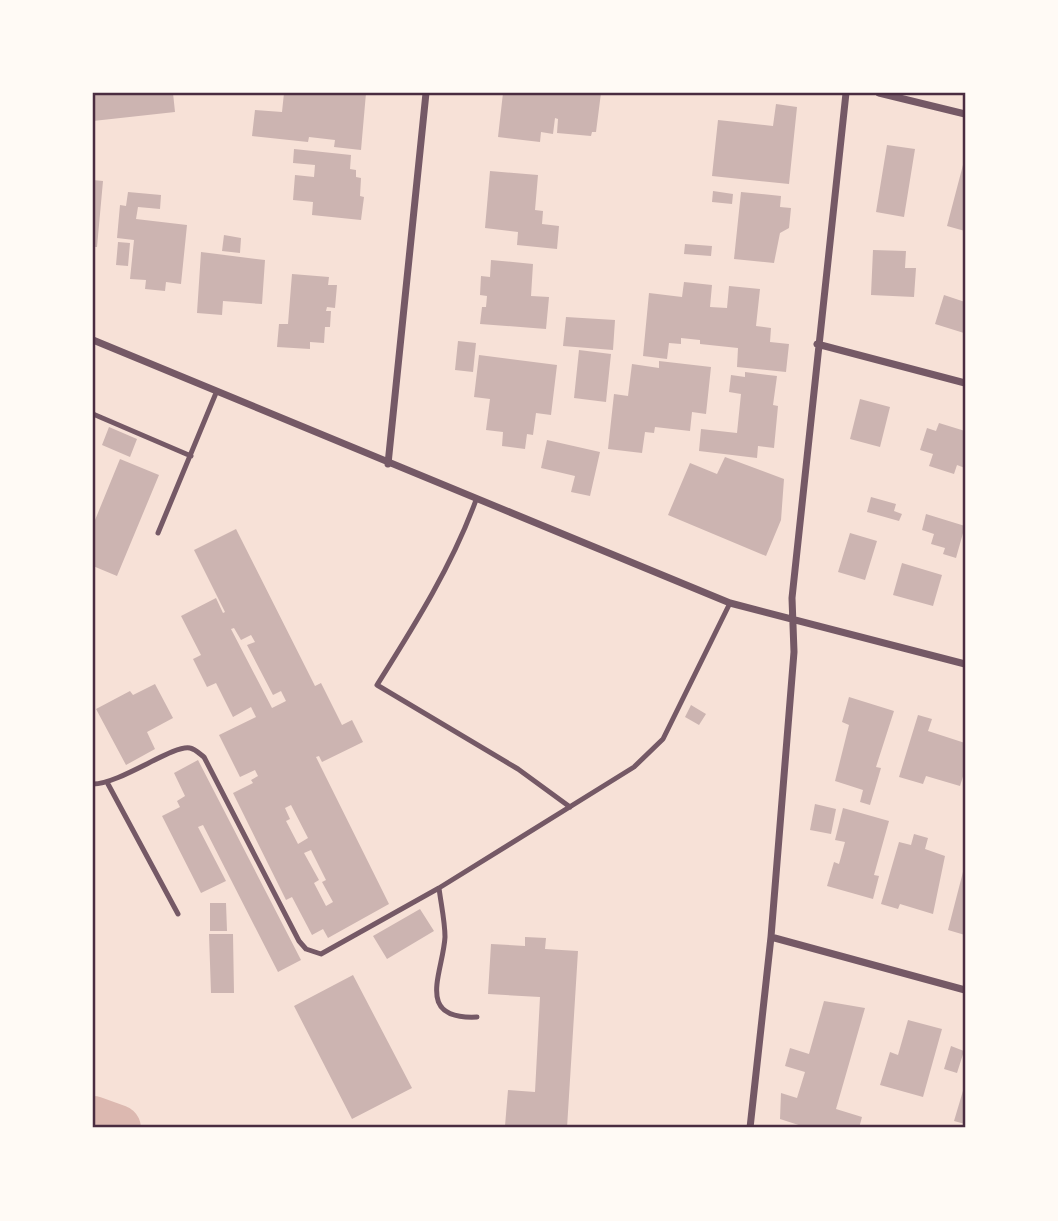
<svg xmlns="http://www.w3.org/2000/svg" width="1058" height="1221" viewBox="0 0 1058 1221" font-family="Raleway,sans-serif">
	<rect width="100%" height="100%" fill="#f7e1d7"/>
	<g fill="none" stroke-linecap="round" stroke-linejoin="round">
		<path stroke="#dcb8b0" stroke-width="46" d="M93 1119 118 1128"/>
	</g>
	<path fill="#ccb4b1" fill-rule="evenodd" d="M93 93H173L175 112 93 121Z
		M284 93H366L361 150 334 147 335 140 309 137 308 142 252 136 255 110 282 112Z
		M503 93H601L596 132H592L591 136 557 133 558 119 555 118 553 134 541 132 540 142 498 137Z
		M776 104 797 107 789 184 712 176 718 120 773 126Z
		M887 145 915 149 904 217 876 212Z
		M294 149 351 155 350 169 356 170V177L361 178 360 196 364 197 361 220 312 215 313 202 293 200 295 175 314 177 315 165 293 163Z
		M964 161H965V231L947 226Z
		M490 171 538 175 535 210 543 211 542 224 559 226 557 249 517 245 518 232 485 228Z
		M93 180 103 181 97 247H93Z
		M713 191 733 194 732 204 712 202Z
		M128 192 161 195 160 209 138 207 136 219 187 225 181 284 166 282 165 291 145 289 146 280 130 279 134 240 117 238 120 205 126 206Z
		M741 192 781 196 780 207 791 208 789 228 780 233 774 263 734 259Z
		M224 235 241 238 240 253 222 251Z
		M118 242 130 243 128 266 116 265Z
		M685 244 712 246 711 256 684 254Z
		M873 250 906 251 905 268H916L914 297 871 295Z
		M201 252 265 260 262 304 223 301 222 315 197 313Z
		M491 260 533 264 531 296 549 297 546 329 480 324 482 307H486L487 296 480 295 481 276 490 277Z
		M292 274 329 277 328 285H337L335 308 327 307 326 311H331L330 327H325L324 343 310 342V349L277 347 279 324H288Z
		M684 282 712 285 710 307 727 308 729 286 760 289 756 326 771 328 770 342 789 344 786 372 737 367 738 348 700 344V340L681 338V344L669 343 667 359 643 356 649 293 682 297Z
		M944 295 965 302 964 333 935 324Z
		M566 317 615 320 613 350 563 346Z
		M458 341 476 343 473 372 455 370Z
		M579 350 611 354 606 402 574 398Z
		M479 355 557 365 551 415 536 413 533 435 527 434 525 449 502 446 503 432 486 430 490 399 474 397Z
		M659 361 711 367 706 414 692 412 690 431 655 427 654 433 645 432 642 453 608 449 614 394 628 396 632 364 659 368Z
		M745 372 777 376 773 405 778 406 774 448 758 446 757 458 699 451 701 429 737 433 741 394 729 392 731 375 745 377Z
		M860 399 890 407 880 447 850 439Z
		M939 423 965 431V468L957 465 954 474 929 466 933 454 920 450 927 428 936 431Z
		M109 427 137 439 130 457 102 445Z
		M547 440 600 452 590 496 571 492 575 476 541 468Z
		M725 457 784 479 781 520 766 556 668 515 690 463 717 474Z
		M120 459 159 475 117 576 93 566V525Z
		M871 497 896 504 894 511 902 514 899 521 867 512Z
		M926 514 965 526 956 558 943 554 945 548 931 544 934 534 922 530Z
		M236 529 315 686 321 683 342 725 352 720 363 742 322 762 319 756 316 757 389 904 328 938 323 929 312 935 292 897 286 900 233 793 253 783 251 780 258 776 255 770 240 777 219 735 256 717 251 707 233 717 216 683 207 687 193 659 201 655 181 616 216 598 223 613 225 612 194 550ZM234 628 241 640 251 635 255 642 247 645 273 695 281 691 286 701 272 708 231 629ZM291 805 308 838 298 844 286 821 290 819 285 808ZM311 850 326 880 322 882 333 902 326 906 314 883 319 880 304 853Z
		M850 533 877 541 865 580 838 572Z
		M902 563 942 575 933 606 893 595Z
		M155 684 173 718 147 732 155 749 126 765 96 709 130 691 133 695Z
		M849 697 894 711 876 767 881 768 870 805 860 802 863 790 835 781 849 725 842 722Z
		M691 705 706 714 699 725 685 717Z
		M918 715 932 719 928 731 965 743V770L960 786 926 776 923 784 899 777Z
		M198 760 301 960 278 972 203 825 198 827 226 881 201 893 162 816 180 807 177 801 185 796 174 773Z
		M815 804 836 809 831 834 810 830Z
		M843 808 889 821 874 875 879 876 873 899 827 886 834 862 839 864 845 842 835 840Z
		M914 834 928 838 925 849 945 856 933 914 900 904 898 909 881 904 899 842 911 845Z
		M964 868H965V935L948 930Z
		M210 903H226L227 931H210Z
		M420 909 434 931 387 959 373 936Z
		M209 934H233L234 993H211Z
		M525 937 546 938 545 949 578 951 567 1128 505 1126 508 1090 535 1092 540 997 488 994 491 944 525 946Z
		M353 975 412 1088 352 1119 294 1006Z
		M824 1001 865 1008 836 1109 862 1117 859 1128H808L780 1119 781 1093 797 1098 805 1072 785 1066 790 1048 809 1054Z
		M908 1020 942 1029 923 1097 880 1085 890 1052 898 1055Z
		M951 1046 964 1051 957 1073 944 1069Z
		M965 1084V1124L954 1121Z"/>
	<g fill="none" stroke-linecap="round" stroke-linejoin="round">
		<path stroke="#755966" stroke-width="5" d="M93 414 191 456
			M476 500C452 566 414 626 377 685L518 769 570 807
			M158 533 216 393
			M93 784C120 784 174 744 190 748 195 749 200 754 204 757L299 941 306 949 321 954 439 888 634 767 663 739 730 603
			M108 784 178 914
			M439 888C441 904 445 922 445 937 443 973 414 1020 477 1017"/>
		<path stroke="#755966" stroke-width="7" d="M879 93 965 114
			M93 340 730 603 965 664
			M817 344 965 383
			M388 464 426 93
			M771 937 965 990
			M750 1128 771 937 794 652 792 598 846 93"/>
	</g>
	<rect width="1058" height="1221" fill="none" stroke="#fffaf5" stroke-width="189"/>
	<rect x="94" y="94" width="870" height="1032" fill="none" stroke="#4a2c40" stroke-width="2.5"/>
</svg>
